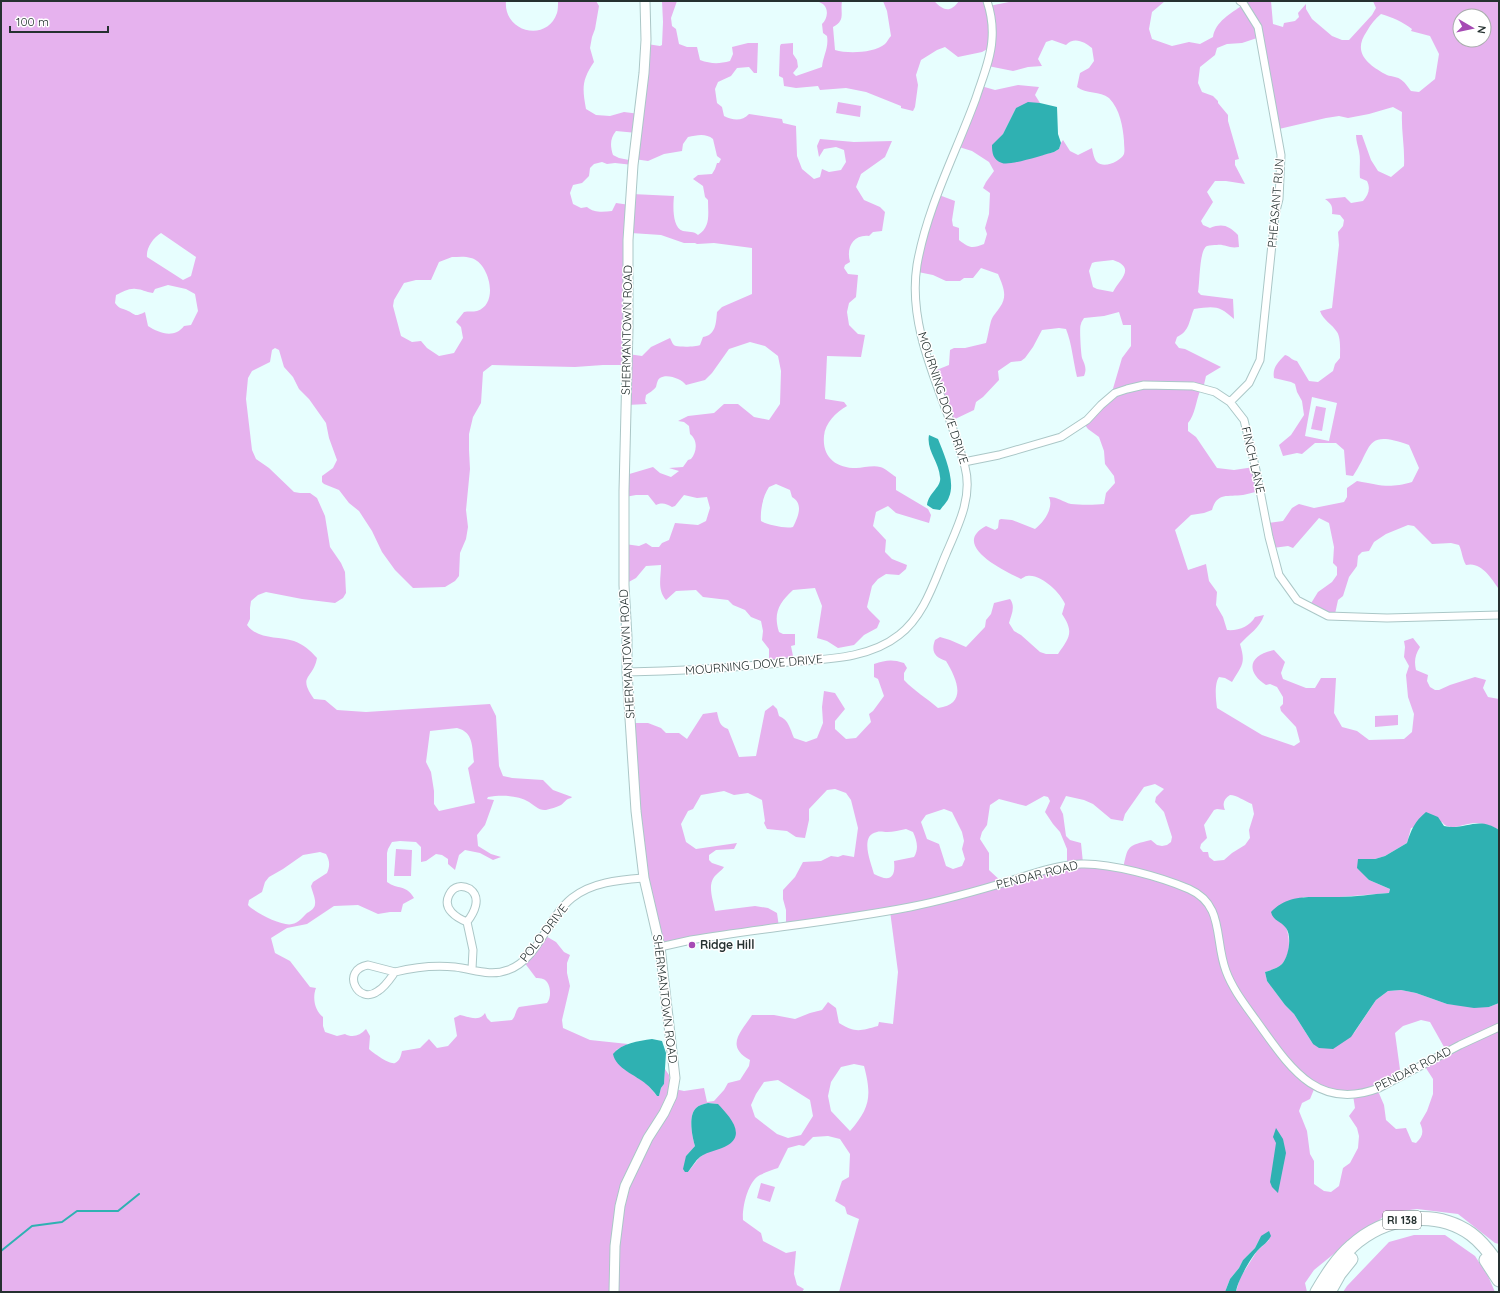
<svg xmlns="http://www.w3.org/2000/svg" width="1500" height="1293" viewBox="0 0 1500 1293" font-family="Quicksand,sans-serif">
	<rect width="100%" height="100%" fill="#e7fefe"/>
	<path fill="#e6b2ee" fill-rule="evenodd" d="M1 1H506C503 32 547 43 557 13 558 10 558 5 558 1H596L599 6 595 29 592 37 590 48 594 62C582 80 582 87 586 109L596 115 610 116 624 112 640 114 647 44 660 46 662 45 663 22 662 1H677L671 18 672 26 676 29 679 44 687 47H697L700 60C711 64 719 64 730 61L733 54 732 47 748 43H758L757 73H754L749 67 737 68 731 76 718 82 715 89 717 103 722 107 724 116C732 120 742 122 749 114L782 119 783 123 796 126 797 156 802 169 814 179 820 177 822 169 829 172 841 170 846 162 844 150 836 147 824 149 819 157 817 146 820 139 854 142 892 141 885 157 861 174 856 187 864 200 880 207 885 212 882 231 873 232 869 236C853 234 846 248 850 262L845 265 844 268 848 274 858 275 856 297 849 303 847 312 849 325 858 334 865 335 861 357 827 356 825 399 844 402 847 406C836 412 825 423 824 436 822 457 836 468 856 468 863 468 873 465 880 467 885 468 891 474 896 477V490L928 509 931 515 929 523 896 513 888 506 876 512 873 526 886 540 885 552 892 559 907 565 906 569 899 575 886 574 878 579 872 586 867 607 869 610 880 621 877 628 864 635 854 645 838 648 827 641 817 638 822 606 815 588 793 590C779 603 773 613 779 632L783 634H795V645L791 646 794 661 769 664V649L762 640 763 631 761 621 751 617 745 610 733 605 728 600 703 597 696 590 676 591 666 600C657 590 661 578 661 565L646 566 636 578 625 584V544L639 546 646 543 652 547H659L662 543 669 540 675 523 698 525 706 521 710 508 707 497 697 498 684 495 675 506 672 507C666 504 663 502 656 505L648 495H636L625 497 626 475 653 467 660 473 671 477 679 471 669 468 683 467 688 460 691 459C697 452 698 440 690 434L689 426 684 422 678 421 688 416 714 413 724 404H738L754 417 769 420 780 404 781 371 778 356 765 346 750 342 729 349 712 373 705 380 686 385C682 379 667 373 660 378 657 380 657 384 656 387 654 390 649 393 646 395L645 401 647 404 627 405V365H603L575 367 492 365 483 372 481 403 473 417 469 434V450L470 469 466 510 468 527 466 539 460 553 459 576 455 581 445 587 413 588 395 570 382 552 372 531 359 511 349 503 339 490 324 484 322 482V476L333 468 337 460 329 438 326 423 309 399 299 389 293 377 284 367 279 350 275 348 272 350 270 362 252 371 248 378 246 399 252 450 256 459 269 468 294 492 300 493H310L317 498 325 516 330 547 341 563 345 572 346 593 343 598 335 603 302 599 266 592 258 595 251 601 250 608V619L247 625C258 640 278 636 294 641 304 645 310 650 317 658 313 680 297 675 314 699L325 700 337 710 366 712 490 704 496 716 499 766 503 776 512 778 543 780 553 790 572 797 571 798C566 799 565 802 561 805 557 807 550 809 546 810 539 811 534 805 529 802 517 795 501 795 488 797L487 799 494 800 485 825 477 835 478 846 491 854 501 857 493 860 480 853 465 850 459 855 455 870 448 864V859L442 855 436 854 426 861 421 862V847L416 842 400 841 392 842 388 849 387 853V882C398 890 406 884 414 898L403 904 401 912H390L378 914 358 905 334 906 307 924 287 928 271 938 275 953 290 961 310 987 316 988C312 998 315 1011 323 1017V1026L325 1032 337 1036 345 1034C352 1038 360 1036 366 1029L370 1036 369 1049C373 1053 390 1065 395 1063 400 1061 401 1055 402 1051L420 1048 429 1039 437 1048 448 1046 457 1036 454 1018 460 1015C470 1017 479 1022 485 1013L487 1018 491 1022 512 1020C516 1016 515 1011 519 1007L547 1003C552 997 551 982 543 979 541 978 538 978 536 978L524 962 544 935 556 942 564 952 570 955 567 963V973L570 986 562 1020 563 1028 590 1040 628 1044 616 1050 624 1069 647 1084 657 1096H659L661 1088 664 1084 665 1069 669 1075 670 1088 684 1091 704 1088 707 1102 714 1101 724 1090 728 1083 740 1080 749 1066 750 1060C724 1046 742 1031 752 1015H774L795 1019 810 1013 822 1010 828 1002 836 1008 839 1023C855 1033 860 1031 878 1026L879 1022 893 1024 898 972 890 911 786 926V910L783 899V890L795 877 803 862 821 861 831 856 838 857 843 855 854 857 858 828 851 800 846 793 835 789 827 790 809 809V820L805 838 796 837 787 831 767 829 764 823 765 821 762 800 748 793 734 795 724 791 701 795 693 809 688 811 681 824 686 842 696 849 737 843 734 849 716 850 709 855V860L712 863 724 867C722 870 720 871 717 874 706 883 713 899 715 911L755 906 768 908 777 913 779 927 656 944 647 910 643 882 631 723H648L661 728 666 733H679L687 739 703 714 717 712C719 720 719 726 728 729L739 757 756 756 765 711 773 705 777 709 779 716C789 720 790 729 794 738L806 742 817 738 823 723 822 707 824 691 835 693 845 709 835 721V729L846 739 856 738 871 722 869 714 873 711 884 696 878 679 874 677V664C886 660 892 659 904 663L907 668 904 673V680C914 691 927 698 938 708 968 704 957 679 946 661 934 657 931 651 935 640L940 637 950 640 966 647 985 627 986 620 991 614 994 603 1010 599C1016 607 1011 615 1009 623L1014 631 1021 635 1040 652 1046 654H1058C1070 637 1074 632 1062 614L1065 604C1061 593 1040 573 1027 576 1025 576 1023 578 1021 579 1004 571 950 545 986 526L995 530 998 528 999 520 1001 519 1012 520 1035 529C1044 522 1054 508 1049 497 1058 497 1063 502 1071 504 1079 505 1096 505 1104 504L1106 493 1115 483 1114 476 1105 464 1104 451 1099 437 1088 429 1082 421 1112 392 1122 358 1131 346V325H1123L1119 312 1104 316 1084 318C1083 320 1081 322 1081 324 1079 326 1081 354 1082 358 1085 365 1087 369 1084 376L1077 377C1073 361 1072 344 1066 329L1059 328 1042 330 1033 347 1025 358 1021 361 1011 362 998 371 999 380 983 397 976 402 974 410 953 420 934 371 949 365 950 350 954 348H965L986 343C988 336 989 328 991 321 993 315 997 312 1000 307 1008 296 1003 286 998 274L981 268 973 278H964L960 281H946L933 275 918 272 917 269 939 195 955 201 952 220 953 226 959 228V240C969 248 972 249 984 244L987 234 985 228 989 214 990 193 983 188 986 182 994 171 989 162 972 151 959 147 981 86 995 90 1018 85 1039 87 1035 95 1040 103 1016 108 1003 134 993 145 1002 163H1010L1054 152 1059 149 1061 143 1063 140 1070 151 1078 155 1092 148C1093 153 1094 159 1097 162 1104 169 1121 161 1124 154 1125 150 1124 146 1124 141 1123 127 1120 109 1109 98 1100 91 1086 94 1077 87L1080 73 1089 68 1094 61 1092 48C1085 42 1074 36 1066 45L1052 40 1046 42 1038 59 1042 66 1028 67 1013 71 988 66 991 47 982 52 958 57 945 47 937 50 921 60 916 75 918 85 915 107 913 111 901 108V106L866 92 846 88 820 90 818 86 796 88 784 86 783 78 779 76 780 46 781 44 793 43V54L797 60 798 67 793 73 796 76 822 67C823 56 829 48 827 36L823 33 822 24C827 19 829 11 824 5 822 3 820 3 818 1H842C840 13 846 20 833 27L835 50C848 54 874 53 885 44 887 42 889 38 891 36L887 11 883 1H934C944 11 950 13 959 1H987L989 6 1014 1H1165L1152 12 1149 29 1152 39 1172 46 1189 42 1200 44 1213 37C1215 22 1231 13 1243 5L1240 1H1271L1273 24 1283 27 1284 23 1295 21 1299 17 1298 13 1306 4V9L1312 19 1332 36 1342 40H1349L1372 15 1376 8 1373 1H1499V589C1491 578 1481 561 1466 565 1462 558 1462 551 1459 545L1451 543 1432 544 1414 526 1408 525 1386 534 1374 542 1369 551 1362 552 1358 556 1357 566 1349 577 1343 596 1338 600 1335 614 1332 613 1310 605 1318 592 1332 582 1337 575V567L1333 563 1334 547 1329 523 1319 518 1293 548 1288 546 1273 548 1268 523 1283 521 1292 508 1297 505 1299 504 1314 508 1344 502 1347 497V488L1357 481C1380 485 1388 489 1412 482L1419 468 1409 445C1364 429 1373 447 1353 476L1346 475 1344 450 1336 443H1315L1302 454 1297 453 1283 456 1279 445 1291 435 1304 415 1302 401 1297 392 1295 384 1291 382 1274 378C1272 368 1278 362 1285 355 1290 356 1291 360 1297 361L1309 381 1318 382 1333 371 1335 364 1340 358C1340 350 1341 338 1337 332 1332 324 1323 320 1320 311L1332 308 1339 245 1338 232 1343 226 1344 220 1340 215 1332 214C1333 206 1331 203 1325 199L1345 197 1351 203 1363 201C1368 195 1371 189 1367 181L1360 178C1359 169 1361 160 1359 151 1358 146 1356 141 1356 135H1362L1371 160 1378 171 1391 177 1404 166C1405 148 1401 130 1402 112L1393 107 1369 114 1348 118 1339 116 1326 118 1279 129 1257 38 1242 43 1227 44 1217 48 1215 55 1200 67 1198 83 1202 92 1213 96 1218 101V103L1228 115V121L1239 159 1235 160V165L1245 184 1226 181H1215L1207 192 1213 202 1201 221 1203 225 1210 228C1223 223 1229 226 1238 235L1239 247C1229 249 1225 244 1217 245 1214 245 1210 245 1207 246 1199 250 1200 282 1198 292L1201 295 1233 299 1234 319C1219 305 1214 306 1194 309 1189 320 1190 331 1177 337L1175 343 1179 348 1185 349 1221 367 1206 376 1203 389 1200 391C1196 401 1195 415 1188 423V431L1196 437 1217 468 1234 470 1254 467 1259 491C1254 492 1249 494 1243 495 1228 497 1217 492 1212 510L1204 513 1191 515 1175 530 1188 570 1206 564 1209 581 1217 592 1216 605 1223 617 1227 630C1239 631 1250 626 1255 617L1264 615C1260 628 1249 634 1240 644 1246 664 1242 665 1232 682L1225 678 1219 677C1214 684 1216 700 1217 708L1262 735 1294 746 1300 742 1296 727 1281 711 1280 707 1283 704V697L1277 687 1270 684 1266 685C1245 671 1249 655 1274 650L1285 662 1281 673 1283 679 1306 688H1315L1321 678H1336L1334 713 1342 727 1357 731 1369 740 1404 739 1412 732 1414 714 1408 697 1406 675 1409 666 1404 657 1405 647 1404 641 1413 638 1420 647C1415 655 1414 661 1416 670L1428 675 1427 681 1430 687 1435 690H1439L1450 685 1475 677 1486 680 1483 688 1488 697 1499 699V830C1493 826 1482 823 1475 823 1464 823 1450 833 1442 822L1411 828 1407 843 1385 856 1375 859H1358V868L1369 880 1390 889 1389 893 1340 897H1303L1286 927C1290 938 1291 955 1282 964 1278 968 1271 970 1265 972L1267 981 1285 1005 1294 1014 1313 1044 1354 1033 1376 1000 1388 991 1401 990 1416 993 1447 1004 1489 1007 1499 1003V1244L1495 1243 1458 1214 1417 1209 1387 1213 1364 1234 1341 1248 1314 1270 1305 1283 1307 1292H1236L1240 1278 1257 1251 1269 1240 1261 1236 1255 1248 1243 1260 1239 1268 1230 1279 1225 1292H839L859 1219 847 1214 845 1207 835 1201 842 1181 849 1177 850 1154 840 1139 828 1136 813 1137 804 1146 799 1145 788 1148 778 1168C772 1170 766 1172 760 1175 748 1181 742 1207 743 1220L761 1233 763 1241 786 1253 796 1251 794 1274 797 1285 804 1289 802 1292H1ZM1381 14C1392 17 1403 22 1412 29L1411 31 1430 36 1439 54 1435 79 1419 92 1411 91C1408 87 1404 81 1400 79 1396 76 1390 77 1385 74 1367 64 1352 52 1367 31 1371 24 1375 19 1381 14ZM1460 16H1484V40H1460ZM616 131 637 133 634 159 648 161 664 154 682 151 683 144 688 137C697 135 706 133 713 139L717 156 721 159 719 163H717L715 169 712 174 698 175 693 179 703 186 705 197 708 200C708 214 711 227 698 235 694 231 688 232 683 231 672 228 673 205 674 196L632 194 630 205 616 203 612 211C603 212 594 213 587 207L581 208 573 204 570 193 573 185 582 183 589 176 590 168 594 164 602 162 607 164 615 163 633 165 634 161 619 158 613 155C610 146 610 138 616 131ZM161 233 196 257 191 276 183 280 147 257C146 248 153 238 161 233ZM631 233 661 235 684 243H695L697 244 714 243 752 248V294L722 307 717 312C716 323 716 335 703 337L700 345C696 347 681 347 676 346 672 345 672 341 670 338L651 347 642 356 628 354ZM452 257C458 257 465 256 471 258 489 262 500 304 477 311 473 312 468 311 464 312L456 322 461 327 463 338 454 353 439 356 427 348 421 341 412 342 401 336 393 306 394 300 404 283 416 280H431L439 262ZM1113 260C1137 268 1119 280 1113 292L1097 289 1093 287 1089 271 1092 263 1095 262ZM168 285 186 289 195 294 198 311 191 325 184 326C174 339 159 333 148 326L145 312C133 318 136 314 126 310 120 308 119 308 115 303L116 295C123 292 129 288 136 289 142 289 145 292 153 293L155 289ZM1312 397 1337 403 1329 441 1305 436ZM776 484 790 490 792 497C804 504 798 517 793 527 786 529 767 525 761 521 760 510 763 496 769 487ZM457 728C474 732 472 748 474 762L468 768 475 803 439 811 434 804V791L431 772 426 762 430 731ZM1155 784 1164 789 1156 797 1155 802 1164 812 1172 837 1171 842 1167 845 1162 846 1157 845 1151 840C1127 846 1128 845 1123 869L1083 863 1081 843 1070 840 1066 836 1063 814 1060 808 1066 796 1084 800 1093 804 1111 819 1123 821 1125 814 1144 787ZM1230 795C1237 795 1244 801 1252 804L1254 814 1249 830 1250 838 1245 845 1232 853 1224 860 1214 861 1209 857 1208 852H1203L1200 848 1201 844 1207 838 1204 825 1214 810 1217 809 1225 810C1222 803 1224 799 1230 795ZM1044 796 1048 797 1050 801 1045 812 1053 824 1060 832 1067 849V865L1003 883 989 870V853L980 839 982 832 987 825 990 805 999 799 1026 806ZM944 809 952 812 962 832 964 841 962 849 965 859 962 866 953 869 946 866 939 844 927 839 921 822 926 815ZM906 829 913 832C917 841 919 849 914 857L894 861C896 879 889 882 874 874 871 863 859 835 877 832 880 831 884 832 887 832 893 832 900 830 906 829ZM320 852 326 854C330 861 330 866 327 873L313 882 311 886C312 891 316 899 315 904 315 908 311 911 307 913 303 917 298 923 292 924 283 927 254 912 248 905L249 900 262 892 265 882 269 877 283 869 303 855ZM1421 1020 1430 1022 1448 1054 1424 1065 1433 1079V1094L1427 1111 1420 1123C1424 1132 1423 1136 1416 1143L1412 1142 1406 1128 1396 1129 1386 1120 1384 1105 1378 1091 1401 1077 1395 1033 1403 1026ZM854 1064 864 1066C872 1096 870 1108 850 1131L831 1111 828 1096 831 1082 841 1067ZM778 1080 810 1100 813 1116 801 1135 788 1138 777 1134 755 1117 751 1105 756 1094 764 1082ZM1315 1087 1353 1095 1355 1108 1349 1116 1357 1128 1359 1136 1358 1148 1350 1163 1343 1168 1339 1186 1331 1192 1324 1191 1314 1184V1161L1310 1154 1307 1131 1299 1111 1302 1103 1310 1099ZM708 1103 718 1104 703 1155 699 1158 688 1172 686 1156 695 1146C692 1136 688 1116 696 1108 699 1105 704 1104 708 1103Z
		M838 102 861 106 860 117 836 113Z
		M1316 406 1326 408 1322 431 1311 429Z
		M1398 715V725L1375 727V716Z
		M396 849 412 850 411 876H394Z
		M761 1183 775 1187 770 1202 757 1198Z
		M1414 1235H1445L1475 1256 1488 1276 1495 1292H1343L1347 1286 1389 1242Z"/>
	<path fill="#2fb1b2" d="M1028 102 1040 103 1057 107 1058 134 1061 143 1059 149 1054 152C1043 155 1010 166 1002 163 993 160 992 153 992 145L1003 134 1016 108Z
		M929 435 938 439C944 454 956 481 949 497 948 501 943 506 940 510L933 509 927 505C929 492 942 487 940 477 939 462 926 450 929 435Z
		M1426 812 1438 817 1444 826C1464 831 1478 815 1499 830V1003L1489 1007 1474 1008 1447 1004 1416 993 1401 990 1388 991 1376 1000 1351 1037 1333 1049 1319 1048 1313 1044 1294 1014 1285 1005 1267 981 1265 972C1271 970 1278 968 1282 964 1289 956 1292 936 1286 928 1281 921 1273 921 1271 912 1289 892 1315 898 1339 897 1355 897 1372 894 1389 893L1390 889 1369 880 1357 868 1358 859H1375L1385 856 1407 843C1411 830 1415 821 1426 812Z
		M652 1039 662 1041 666 1053 664 1084 661 1088 659 1096H657C654 1092 650 1087 646 1084 636 1075 616 1069 613 1054 622 1043 638 1041 652 1039Z
		M708 1103 718 1104C727 1114 747 1133 728 1145 720 1150 708 1151 700 1157 695 1161 692 1167 688 1172H685L683 1169 686 1156 695 1146C692 1136 688 1116 696 1108 699 1105 704 1104 708 1103Z
		M1276 1128 1283 1139 1286 1153 1278 1193 1272 1187 1270 1182 1276 1143 1273 1137Z
		M1269 1231 1271 1236C1268 1242 1263 1245 1258 1250 1251 1257 1237 1282 1236 1292H1225L1230 1279 1239 1268 1243 1260 1255 1248 1261 1236Z"/>
	<g fill="none" stroke-linecap="round" stroke-linejoin="round">
		<path stroke="#2fb1b2" stroke-width="2" d="M1 1251 32 1226 62 1222 77 1211H118L139 1194"/>
		<g stroke="#abc7c7" stroke-width="9">
			<path id="minor" d="M1230 402 1249 383 1260 360 1275 215 1279 199 1281 155 1258 27 1243 3 1240 1
				M964 462 999 455 1061 437 1087 420 1101 405 1115 393 1127 389 1144 385 1193 386 1215 392 1230 402 1244 420 1256 470 1269 537 1279 575 1297 600 1328 616 1387 618 1499 615
				M627 672C682 671 735 668 789 662 826 659 869 659 899 635 924 616 934 582 946 554 958 526 973 497 965 467 948 401 906 335 917 265 927 207 956 153 976 98 982 79 991 59 992 39 993 26 991 13 987 1
				M467 922C457 918 442 909 449 895 451 891 453 888 458 887 462 886 466 887 470 889 482 898 474 913 467 922L473 950 472 969
				M660 947 691 940C764 928 838 921 910 907 945 900 980 890 1013 880 1035 873 1058 865 1081 864 1111 863 1161 877 1189 889 1225 905 1214 940 1226 971 1233 990 1246 1006 1258 1023 1289 1066 1317 1112 1379 1088L1460 1045 1499 1027
				M368 965 395 972C390 979 385 987 378 991 358 1006 340 970 368 965Z
				M395 972C415 967 434 965 455 967 473 969 490 977 508 970 538 960 547 918 572 898 592 882 619 880 644 878"/>
		</g>
		<g stroke="#abc7c7" stroke-width="11">
			<path id="tertiary" d="M614 1292 615 1246 620 1206 625 1186 648 1138 664 1113 672 1096 675 1078 660 947 644 878 636 811 627 672V637L624 585V491L628 329V240L633 165 644 73 646 40 645 1"/>
		</g>
		<g stroke="#abc7c7" stroke-width="15">
			<path id="motorway" d="M1486 1260 1499 1280
				M1317 1292C1327 1275 1337 1259 1352 1246 1384 1217 1434 1208 1471 1234 1482 1242 1491 1254 1499 1266
				M1329 1292 1339 1274 1351 1259"/>
		</g>
		<use href="#minor" stroke="#fff" stroke-width="7"/>
		<use href="#tertiary" stroke="#fff" stroke-width="9"/>
		<use href="#motorway" stroke="#fff" stroke-width="13"/>
	</g>
	<circle fill="#a64ab4" stroke="#fff" stroke-width="1.5" cx="692" cy="945" r="4"/>
	<g text-anchor="middle" stroke-width="3" stroke-linejoin="round" paint-order="stroke">
		<rect fill="#fff" stroke="#666f6e" stroke-width="1" x="1383" y="1211" width="38" height="18" rx="3"/>
		<g font-size="11" font-weight="bold" fill="#253130">
			<text x="1402" y="1224">RI 138</text>
		</g>
		<g font-size="12" fill="#253130" stroke="#fff">
			<text transform="translate(1276 203) rotate(-85)" y="4">PHEASANT RUN</text>
			<text transform="translate(627 330) rotate(-89)" y="4">SHERMANTOWN ROAD</text>
			<text transform="translate(943 398) rotate(72)" y="4">MOURNING DOVE DRIVE</text>
			<text transform="translate(1253 460) rotate(77)" y="4">FINCH LANE</text>
			<text transform="translate(627 654) rotate(-93)" y="4">SHERMANTOWN ROAD</text>
			<text transform="translate(754 665) rotate(-5)" y="4">MOURNING DOVE DRIVE</text>
			<text transform="translate(1037 875) rotate(-14)" y="4">PENDAR ROAD</text>
			<text transform="translate(544 933) rotate(-52)" y="4">POLO DRIVE</text>
			<text transform="translate(665 999) rotate(83)" y="4">SHERMANTOWN ROAD</text>
			<text transform="translate(1413 1069) rotate(-27)" y="4">PENDAR ROAD</text>
		</g>
		<g font-size="12" font-weight="bold" fill="#253130" stroke="#fff" text-anchor="start">
			<text x="700" y="949">Ridge Hill</text>
		</g>
	</g>
	<rect width="1500" height="1293" fill="none" stroke="#253130" stroke-width="4"/>
	<g transform="translate(1472 28) rotate(99)"><circle r="19" fill="#ffffff" stroke="#a8adac"/>
	<path d="M0-3L7 15L0 10L-7 15Z" fill="#a64ab4"/>
	<text y="-6" font-size="11" font-weight="bold" text-anchor="middle" fill="#253130">N</text>
	</g>
	<path d="M10 26v6h98v-6" fill="none" stroke="#253130" stroke-width="2"/>
	<text x="16" y="26" font-size="12" fill="#253130" stroke="#ffffff" stroke-width="3" paint-order="stroke">100 m</text>
</svg>
